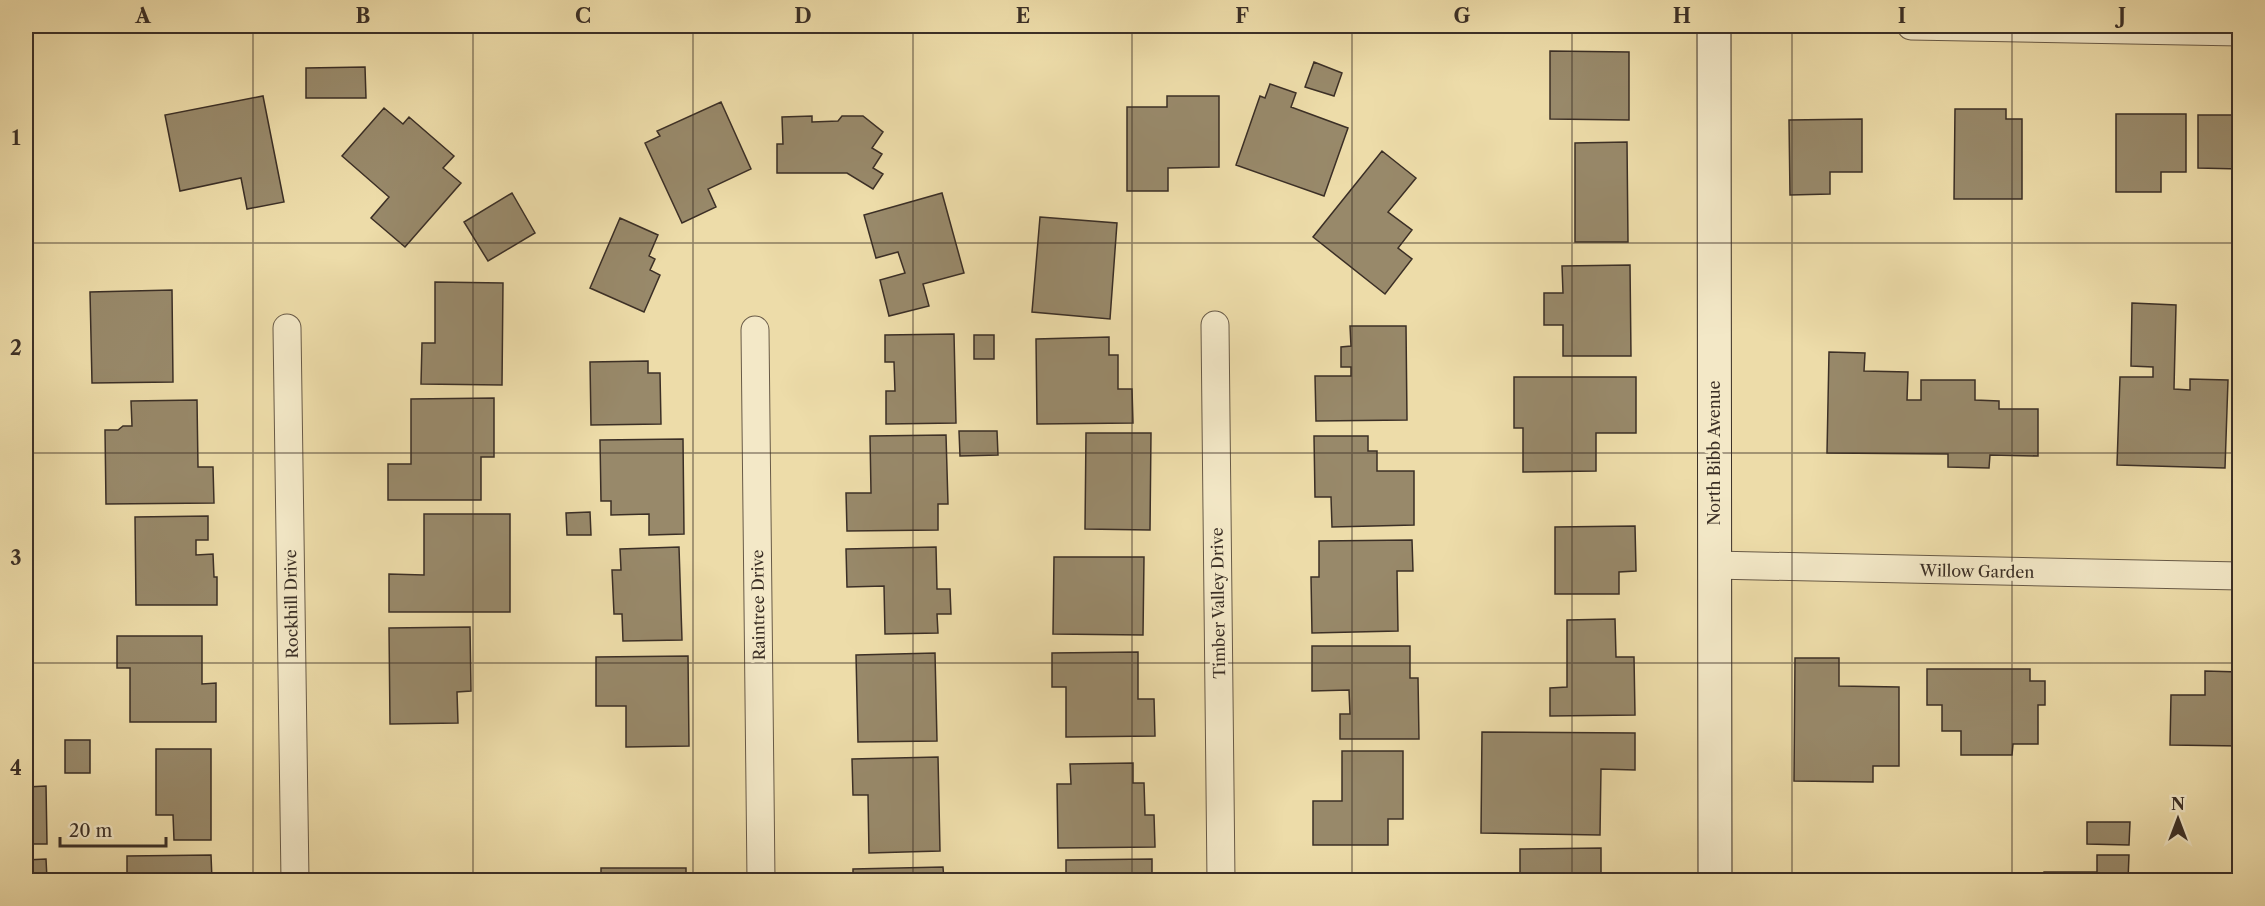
<svg xmlns="http://www.w3.org/2000/svg" width="2265" height="906" viewBox="0 0 2265 906" font-family="'Libre Caslon Text',serif">
	<rect width="100%" height="100%" fill="#eddca9"/>
	<filter id="stains"><feTurbulence type="fractalNoise" baseFrequency=".00333" numOctaves="4"/><feColorMatrix values="0 0 0 0 .2 0 0 0 0 .09 0 0 0 0 .02 0 0 0 .5 -.17"/></filter>
	<radialGradient id="worn" r=".72"><stop offset=".6" stop-color="#630" stop-opacity="0"/><stop offset="1" stop-color="#630" stop-opacity=".3"/></radialGradient>
	<path fill="#98896a" stroke="#3b2f26" stroke-width="1.5" d="M1550 51 1629 52V120L1550 119Z
		M1314 62 1342 73 1334 96 1305 87Z
		M365 67 366 98H306V68Z
		M1270 84 1296 93 1291 107 1348 128 1324 196 1236 165 1260 96 1265 98Z
		M263 96 284 202 247 209 241 178 180 191 165 115Z
		M1167 96H1219V167L1168 168V191H1127V107H1167Z
		M721 102 751 169 708 189 716 207 682 223 645 143 660 136 657 131Z
		M384 108 403 124 409 117 454 156 443 168 461 183 405 247 371 218 389 197 342 156Z
		M1955 109H2006V119H2022V199H1954Z
		M2116 114H2186V172H2161V192H2116Z
		M2198 115H2232V122H2240V169L2198 168Z
		M812 116V122L838 121 842 116H863L883 132 872 148 882 154 873 168 883 174 873 189 847 173H777V144H783L782 117Z
		M1862 119V172H1830V194L1790 195 1789 120Z
		M1627 142 1628 242H1575V143Z
		M1382 151 1416 178 1388 212 1412 230 1398 248 1412 259 1385 294 1313 237Z
		M512 193 535 233 488 261 464 222Z
		M942 193 964 273 923 284 929 306 889 316 880 280 905 273 898 252 876 258 864 215Z
		M1040 217 1117 223 1110 319 1032 312Z
		M620 218 658 235 649 256 655 259 650 270 660 275 644 312 590 288Z
		M1630 265 1631 356H1563V325H1544V293H1563L1562 266Z
		M435 282 503 283 502 385 421 384 422 343H435Z
		M172 290 173 382 92 383 90 292Z
		M2132 303 2176 305 2174 389 2190 390V379L2228 380 2225 468 2117 465 2120 377H2153V367L2131 366Z
		M1350 326H1406L1407 420 1316 421 1315 376H1351V367H1341V347L1351 346Z
		M954 334 956 423 886 424V391H895L894 362H885V335Z
		M974 335H994V359H974Z
		M1109 337V355H1118V389H1132L1133 423 1037 424 1036 339Z
		M1829 352 1865 353 1864 371 1908 372 1907 400H1921V380H1975V400L1999 401V409H2038V456L1990 455 1989 468 1948 467V454L1827 453Z
		M648 361V373H660L661 424 591 425 590 362Z
		M1514 377H1636V433H1596V471L1523 472V428H1514Z
		M494 398V457H481V500H388V464H411V399Z
		M197 400 198 467H213L214 503 106 504 105 430H118L123 426H132L131 401Z
		M959 431H997L998 455 960 456Z
		M1086 433H1151L1150 530 1085 529Z
		M946 435 948 504H938V530L847 531 846 493H871L870 436Z
		M1314 436H1368V451H1377V471H1414V525L1332 527 1331 497H1315Z
		M683 439 684 534 649 535V514L611 515V501H601L600 440Z
		M590 512 591 535H567L566 513Z
		M424 514H510V612H389V574L424 575Z
		M208 516V540H196V555L213 554 214 577H217V605H136L135 517Z
		M1635 526 1636 571 1619 572V594H1555V527Z
		M1412 540 1413 571H1397L1398 631 1312 633 1311 577H1319V541Z
		M679 547 682 640 623 641 622 614H614L612 570H621L620 549Z
		M936 547 937 589H950L951 614H937L938 633 885 634 884 586 847 587 846 549Z
		M1054 557H1144L1143 635 1053 634Z
		M1615 619 1616 657H1634L1635 715 1550 716V688L1567 687V620Z
		M470 627 471 691 457 692 458 723 390 724 389 628Z
		M117 636H202V684L216 683V722H130V668H117Z
		M1312 646H1410V678H1418L1419 739H1340V714H1350L1349 690 1312 691Z
		M1138 652V699H1154L1155 736 1066 737V687H1052V653Z
		M935 653 937 741 858 742 856 655Z
		M688 656 689 746 626 747V706H596V657Z
		M1795 658H1839V686L1899 687V766H1873V782L1794 781Z
		M1927 669H2030V681H2045V705H2038V744H2013L2012 755H1961V731H1942V705H1927Z
		M2205 671 2240 672V746L2170 745 2171 695H2205Z
		M1482 732 1635 733V770L1601 769 1600 835 1481 833Z
		M65 740H90V773H65Z
		M156 749H211V840H174L173 815H156Z
		M1342 751H1403V819H1388V845H1313V801H1342Z
		M938 757 940 851 869 853 868 795H853L852 759Z
		M1133 763V783H1144L1145 815H1154L1155 847 1058 848 1057 784H1071L1070 764Z
		M46 786 47 844H26V787Z
		M2087 822H2130L2129 845 2087 844Z
		M1601 848V880H1520V849Z
		M211 855 212 880H127V856Z
		M2097 855H2129L2128 880H2043L2044 872H2097Z
		M46 859 47 879 26 880V860Z
		M1152 859V880H1066V860Z
		M943 867 944 880H853V869Z
		M601 868H686V880H601Z
		M2233 870H2240V880H2233Z
		M1927 873 2029 875V880H1926Z
		M2191 873H2221V880H2191Z"/>
	<g fill="none" stroke-linecap="round" stroke-linejoin="round">
		<g stroke="#685a47" stroke-width="29">
			<path id="street" d="M1911 26 2240 32
				M1215 325 1221 880
				M287 328 295 880
				M755 330 761 880
				M1714 565 2240 576"/>
		</g>
		<g stroke="#3b2f26" stroke-width="35">
			<path id="secondary" d="M1714 26 1715 880"/>
		</g>
		<use href="#street" stroke="#f3e8c7" stroke-width="27"/>
		<use href="#secondary" stroke="#f3e8c7" stroke-width="33"/>
	</g>
	<path fill="none" stroke="#3b2f26" stroke-width="1.5" stroke-opacity="0.55" d="M253 26V880M473 26V880M693 26V880M913 26V880M1132 26V880M1352 26V880M1572 26V880M1792 26V880M2012 26V880M26 243H2240M26 453H2240M26 663H2240"/>
	<g text-anchor="middle" stroke-width="6" stroke-linejoin="round" paint-order="stroke">
		<g font-size="16" fill="#3b2f26" stroke="#f3e8c7">
			<text transform="translate(1714 453) rotate(-90)" y="6">North Bibb Avenue</text>
			<text transform="translate(1977 571) rotate(1)" y="6">Willow Garden</text>
			<text transform="translate(1218 603) rotate(-91)" y="6">Timber Valley Drive</text>
			<text transform="translate(291 604) rotate(-91)" y="6">Rockhill Drive</text>
			<text transform="translate(758 605) rotate(-91)" y="6">Raintree Drive</text>
		</g>
	</g>
	<rect width="2265" height="906" fill="none" stroke="#eddca9" stroke-width="66"/>
	<g transform="translate(2178 819)" stroke="#f3e8c7" stroke-width="4.5" paint-order="stroke">
	<path d="M0-4.5L10 22L0 15L-10 22Z" fill="#3b2f26"/>
	<text y="-9" font-size="16" font-weight="bold" text-anchor="middle" fill="#3b2f26">N</text>
	</g>
	<path d="M60 837v9h106v-9" fill="none" stroke="#3b2f26" stroke-width="3"/>
	<text x="69" y="837" font-size="18" fill="#3b2f26" stroke="#f3e8c7" stroke-width="4.5" paint-order="stroke">20 m</text>
	<rect x="33" y="33" width="2199" height="840" fill="none" stroke="#3b2f26" stroke-width="2"/>
	<g font-size="20" text-anchor="middle" font-weight="bold" fill="#3b2f26">
		<text x="143" y="23">A</text>
		<text x="363" y="23">B</text>
		<text x="583" y="23">C</text>
		<text x="803" y="23">D</text>
		<text x="1023" y="23">E</text>
		<text x="1242" y="23">F</text>
		<text x="1462" y="23">G</text>
		<text x="1682" y="23">H</text>
		<text x="1902" y="23">I</text>
		<text x="2122" y="23">J</text>
		<text x="16" y="145">1</text>
		<text x="16" y="355">2</text>
		<text x="16" y="565">3</text>
		<text x="16" y="775">4</text>
	</g>
	<rect width="100%" height="100%" filter="url(#stains)"/>
	<rect width="100%" height="100%" fill="url(#worn)"/>
</svg>
